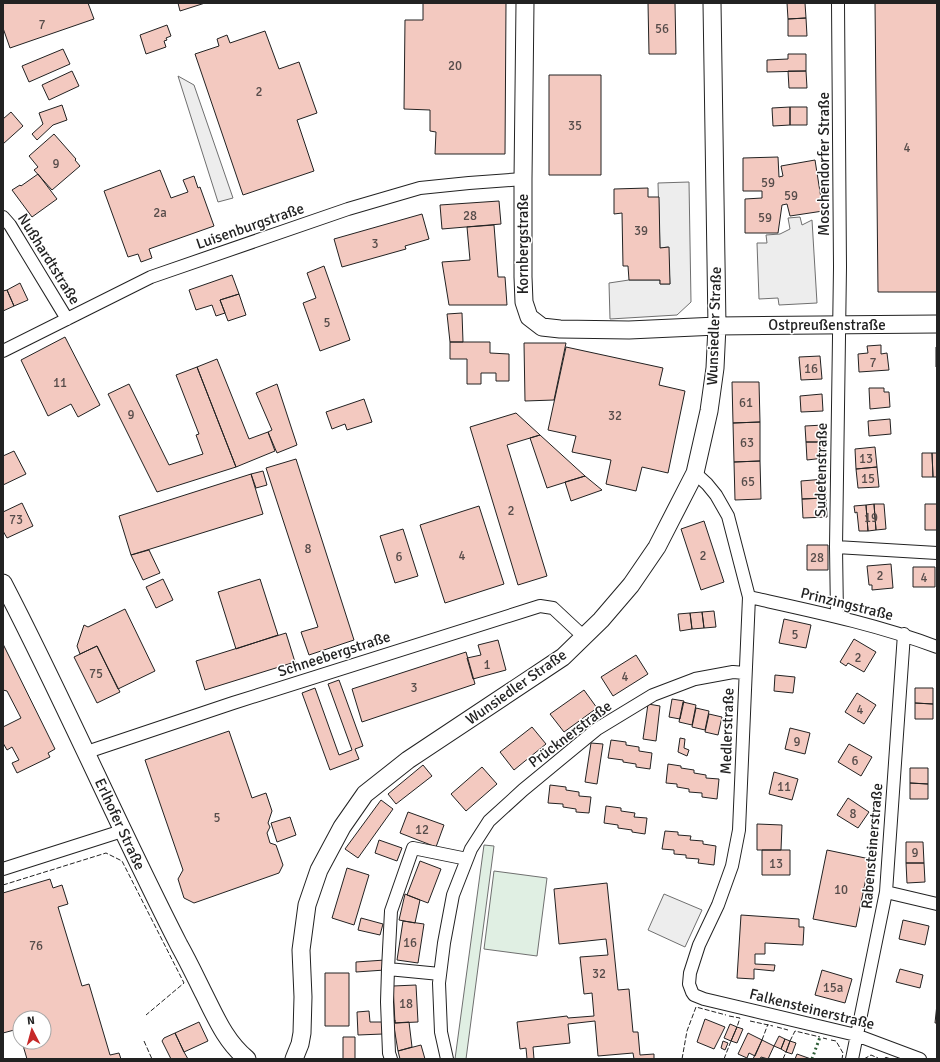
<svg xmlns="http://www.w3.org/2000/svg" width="940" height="1062" viewBox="0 0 940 1062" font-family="Signika,sans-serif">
	<rect width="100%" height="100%" fill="#fff"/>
	<path fill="#e0efe3" stroke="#6f6f6f" d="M484 845 494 846 466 1059H455Z
		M494 871 547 878 537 956 484 949Z"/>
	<path fill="#ededed" stroke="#6f6f6f" d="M178 76 194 85 233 198 218 202Z
		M689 182 691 302 677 315 610 319 609 283 629 280H660V284H670L668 247 660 248 658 183Z
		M800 217 802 225 812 220 817 303 779 305 778 298 759 299 757 243H767L766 235 780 234 790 229 788 218Z
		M664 894 702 910 685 947 648 930Z"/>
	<path fill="#f3c9c0" stroke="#222" d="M3 3H88L94 19 10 48 3 28Z
		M178 3H205L180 11Z
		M423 3H506L505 154H435L436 132 430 131V110L404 109 405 20H423Z
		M648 3H675L676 54H649Z
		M787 3H805L806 18 788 19Z
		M875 3H937V292H878Z
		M806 18 807 36H788V19Z
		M167 25 171 36 166 38 167 40 164 41 166 47 146 54 140 35Z
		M265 31 279 69 299 62 317 113 297 120 314 171 243 195 195 54 219 46 217 39 227 35 230 43Z
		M63 49 70 64 29 82 22 66Z
		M788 54H806V71L767 72V60L788 59Z
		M72 71 79 86 49 100 42 85Z
		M788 71H806L807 88H789Z
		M549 75H601V175H549Z
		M62 105 67 120 53 125 37 140 32 134 43 124 39 113Z
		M790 107V125L773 126 772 108Z
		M790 107H807V125H790Z
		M11 112 23 126 3 144V119Z
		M54 134 76 159 75 160 80 166 52 190 34 170 38 167 29 156Z
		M778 157 779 177 783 176 781 166 815 160 823 211 790 216 787 204 782 205 778 233H745V199L762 198V191H743V158Z
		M160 170 171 198 188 192 183 180 194 176 198 188 200 187 214 226 149 249 152 258 141 262 138 254 128 257 104 191Z
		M38 174 57 199 32 217 12 190 20 185 21 186Z
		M648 188V197H659L660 248 669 247 670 284H660V280H629L628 266H623L622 213 614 214V189Z
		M499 201 501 224 442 229 440 205Z
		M422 214 429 239 405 246 406 249 342 267 334 239Z
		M494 225 498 277H505L507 305H449L442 262 470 260 467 227Z
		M324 266 350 340 320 351 303 303 316 298 307 273Z
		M232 275 239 294 220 300 225 313 216 316 212 305 196 310 189 290Z
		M20 283 28 300 14 306 7 290Z
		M7 290 14 306 3 311V291Z
		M239 294 246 315 228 321 220 300Z
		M462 313 463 342H450L447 314Z
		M65 337 100 405 78 417 71 404 48 416 21 360Z
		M450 342H490V353L509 354V381H496V373H481V384H467V359H450Z
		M524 343H566L554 400 525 401Z
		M881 345V354L887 353 889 370 859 372 858 354 868 353 867 346Z
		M566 347 663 368 659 385 685 391 668 473 642 467 636 491 606 484 611 460 572 452 576 436 548 430Z
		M936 347H937V367H936Z
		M820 356 822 379 801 380 799 357Z
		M217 359 249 439 268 432 275 451 236 467 197 367Z
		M197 367 236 467 157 492 108 394 129 384 169 465 203 454 196 435 199 434 176 375Z
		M732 382H759L760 422 733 423Z
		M277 384 297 445 277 453 268 432 272 430 256 393Z
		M869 388H884V392H889L890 407 870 409Z
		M822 394 823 411 801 412 800 396Z
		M364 399 372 422 347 430 345 424 332 429 326 412Z
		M516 413 540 435 507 445 547 576 518 585 470 427Z
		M890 419 891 434 869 436 868 421Z
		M760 422V461L734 462 733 423Z
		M824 425V442H806L805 426Z
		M540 435 585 476 547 488 530 438Z
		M806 442H824V458L807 460Z
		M875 447 877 467 856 469 855 449Z
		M14 451 26 474 3 485V456Z
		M922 453H932L933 477H922Z
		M932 453H937V477H933Z
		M296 459 354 640 309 655 301 632 318 627 266 468Z
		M760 461 761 499 735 500 734 462Z
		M877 467 879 487 858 488 856 469Z
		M263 471 267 485 256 488 251 474Z
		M251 474 263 514 131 555 119 516Z
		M585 476 602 490 571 501 565 482Z
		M825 479 826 498 802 499 801 481Z
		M826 498 827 517 803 518 802 499Z
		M22 503 33 526 7 538 3 531V512Z
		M874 504 876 530 868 531 866 505Z
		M874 504H884L886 529 876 530Z
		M925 504H937V530H925Z
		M866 505 868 531H859L857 512 855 513 854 506Z
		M479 506 504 584 445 603 420 525Z
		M704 521 724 582 701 590 681 529Z
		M403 529 418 576 395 583 380 536Z
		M807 545H828V570H807Z
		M149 550 160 573 143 580 131 555Z
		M891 564 893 588 872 590V585H869L867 566Z
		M913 567H935V587H913Z
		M163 579 173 600 156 608 146 587Z
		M260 579 278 635 236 649 218 592Z
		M125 609 155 671 118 689 97 646 80 654 77 646 84 625 88 627Z
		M714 611 716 627 704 628 702 612Z
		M702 612 704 628 692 629 690 613Z
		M690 613 692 629 680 631 678 614Z
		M784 619 811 625 806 648 779 643Z
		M286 633 295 662 205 690 196 661Z
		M854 639 876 652 864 672 848 663 846 666 840 662Z
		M498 640 506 670 473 679 467 658 481 655 478 645Z
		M3 644 55 749 48 753 50 757 17 773 12 763 19 760 12 747 7 750 3 743V727L21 718 7 691 3 690Z
		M97 646 120 692 97 703 74 657Z
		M466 652 475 684 362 722 352 689Z
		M636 655 648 674 613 696 601 677Z
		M775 675 795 677 793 693 774 691Z
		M339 680 363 746 355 749 359 759 330 770 302 693 315 688 339 755 352 750 328 684Z
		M915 688H933V704L915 703Z
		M584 690 597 708 564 732 550 714Z
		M857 693 876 705 864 724 845 712Z
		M672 699 684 701 680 719 669 717Z
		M683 702 696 705 692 725 679 722Z
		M915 703 933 704V719H915Z
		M648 704 660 706 656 741 643 739Z
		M696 708 709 711 705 730 692 727Z
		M709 714 722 717 718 735 705 732Z
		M532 727 546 744 514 770 500 752Z
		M790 728 810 733 805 754 785 749Z
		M229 731 252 798 266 793 272 811 268 823 270 827 267 833 270 843 276 845 283 865 279 873 194 903 184 898 178 879 183 870 145 760Z
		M680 738 685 739 684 748 689 750 687 756 678 752Z
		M611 740 626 742V745L639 747V751L652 753 650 769 636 767V764L623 762V760L608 758Z
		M591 743 603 744 597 784 585 782Z
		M849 744 872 757 861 776 838 762Z
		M668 764 681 766V768L694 770V773L706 775V778L719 779 717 799 702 797V793L689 792V789L677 787V784L666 783Z
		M423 765 432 776 396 804 388 794Z
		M482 767 497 784 466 811 451 794Z
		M910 768H928V784L910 783Z
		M774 772 798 779 792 800 769 794Z
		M910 783 928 784V799H910Z
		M550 785 566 787V790L579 792V796L591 797 589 813 576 812V809L563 807V804L548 803Z
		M848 798 869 812 858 828 837 815Z
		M381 800 393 809 358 858 345 849Z
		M606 806 621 808V811L635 813 634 817 647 818 645 834 632 832V830L618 828V825L604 823Z
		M408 812 444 825 436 847 400 833Z
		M290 817 296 835 277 842 271 823Z
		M757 824 782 825 781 850H757Z
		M665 831 678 832V835L691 836 690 840 703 841V844L716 846 714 865 698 863 699 859 686 858V855L674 854V850L662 849Z
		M379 840 402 848 397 861 375 853Z
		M906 842H923L924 863H906Z
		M762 850H790V875H762Z
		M827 850 870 859 856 927 813 919Z
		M420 861 441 869 428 903 407 895Z
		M906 863H924L925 882 907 883Z
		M347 868 369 875 354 925 332 918Z
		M50 879 53 888 62 885 68 904 58 907 82 986 89 984 110 1055 119 1053 121 1059H27L22 1042H44V1018H20V1036L18 1029 3 1033V893Z
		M607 883 618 990 629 989 633 1032H638L640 1055 654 1054V1059H634L633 1053 598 1056 595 1021 568 1024 570 1043 533 1047 534 1059H527L526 1048 520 1049 517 1022 567 1016 568 1018 594 1016 592 993 584 994 580 957 608 955 606 939 559 944 554 889Z
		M405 894 420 900 415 923 399 920Z
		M741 915 799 919V927H804L803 945 765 943V954H755V964L775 965 774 971 754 969V979L737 978Z
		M361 918 383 924 380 935 358 930Z
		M903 920 929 926 925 945 899 939Z
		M403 921 424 924 418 963 397 960Z
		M385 960V970L356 972V962Z
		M900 969 923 975 920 988 896 982Z
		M822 970 852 979 845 1003 815 995Z
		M325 973H349V1026H325Z
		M416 985 418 1022 395 1023 393 986Z
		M937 1004V1023H935Z
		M369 1011 370 1022H382L383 1034 358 1035 357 1012Z
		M705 1019 725 1027 714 1049 697 1042Z
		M395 1020V1023L409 1022 412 1047 398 1051 393 1021Z
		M199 1022 208 1041 184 1052 175 1033Z
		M730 1024 737 1027 731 1041 724 1038Z
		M737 1027 743 1029 737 1043 731 1041Z
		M175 1033 184 1052 188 1059H171L162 1041 164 1038Z
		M748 1033 762 1040 755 1056 749 1053 747 1058 738 1054Z
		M779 1036 785 1039 781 1049 774 1046Z
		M343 1037H355V1059H343Z
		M785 1039 790 1041 786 1052 781 1049Z
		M762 1040 774 1046 768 1059 761 1057 760 1059H753Z
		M723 1041 728 1043 725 1050 721 1048Z
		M790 1041 796 1043 792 1054 786 1052Z
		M421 1045 425 1059H400L398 1051Z
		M797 1054 811 1059H795Z"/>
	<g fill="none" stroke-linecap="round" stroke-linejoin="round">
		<g stroke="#222" stroke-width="14">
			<path id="street" d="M3 217 10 225 67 319
				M3 351 151 277 348 209 420 188 469 183 523 179
				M695 473 707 484 716 495 728 516 749 597 739 830 732 866 718 905 699 945 690 973 689 984 692 992 694 995 704 999 856 1035 920 1059
				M836 547 937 553
				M749 597C812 611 876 624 937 647
				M837 616 836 547 840 267 838 3
				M87 752 233 703 540 606 553 608 583 636
				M3 869 122 831
				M886 892 937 904
				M388 969 391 911 413 848 467 859
				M391 1059 389 1053 387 1002 388 969 440 974
				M447 1059 441 1032 439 983 444 943 453 895 471 849 489 821 523 790 597 729 653 695 695 679 733 672 745 673
				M852 1059 886 892 904 634"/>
		</g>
		<g stroke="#222" stroke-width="19">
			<path id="secondary" d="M525 3 523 179V277L524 302 529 317 542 327 560 329 629 330 717 326 937 324
				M3 583C65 702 118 826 179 945 188 961 196 978 204 994 216 1018 226 1042 247 1059
				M294 1059 300 1044 302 1033 303 997 301 950 307 905 319 870 342 827 365 794 408 760 563 657 601 620 631 585 657 547 695 473 709 411 715 368 717 326 712 3"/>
		</g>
		<use href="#street" stroke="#fff" stroke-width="12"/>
		<use href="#secondary" stroke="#fff" stroke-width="17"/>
		<path stroke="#2f5e38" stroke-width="3" stroke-dasharray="2 3" stroke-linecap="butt" d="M812 1059 820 1037"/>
		<path stroke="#222" stroke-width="1" stroke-dasharray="5 2" stroke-linecap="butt" d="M3 885 106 853 122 861 184 983 146 1015
			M729 1016 740 1018 737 1027
			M750 1021 773 1026
			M777 1027 788 1030
			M823 1038 827 1039
			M762 1040 768 1024
			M831 1040 836 1041 843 1053 842 1059
			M144 1041 152 1059
			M790 1041 795 1031 820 1037
			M682 1059 687 1031 696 1007 726 1015
			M724 1059 731 1041
			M783 1059 786 1052
			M864 1059 871 1055 878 1058 877 1059"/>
		<path stroke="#222" stroke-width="2" d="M885 1059 886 1058 889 1059"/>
	</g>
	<g text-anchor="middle" stroke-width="3" stroke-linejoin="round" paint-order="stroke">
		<g font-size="13" fill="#564c4a">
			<text x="42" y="29">7</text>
			<text x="662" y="33">56</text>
			<text x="455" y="70">20</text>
			<text x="259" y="96">2</text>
			<text x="575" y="130">35</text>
			<text x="907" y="152">4</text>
			<text x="56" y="168">9</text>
			<text x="768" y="187">59</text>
			<text x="791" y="200">59</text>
			<text x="160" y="217">2a</text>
			<text x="470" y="220">28</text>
			<text x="765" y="222">59</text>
			<text x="641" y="235">39</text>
			<text x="375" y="248">3</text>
			<text x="327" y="327">5</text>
			<text x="873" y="367">7</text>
			<text x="811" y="373">16</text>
			<text x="60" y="387">11</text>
			<text x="746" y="407">61</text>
			<text x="131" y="419">9</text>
			<text x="615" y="420">32</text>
			<text x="747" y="447">63</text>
			<text x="866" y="463">13</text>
			<text x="868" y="483">15</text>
			<text x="748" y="486">65</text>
			<text x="511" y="515">2</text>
			<text x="871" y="522">19</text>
			<text x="16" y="524">73</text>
			<text x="308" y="553">8</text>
			<text x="462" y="560">4</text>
			<text x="703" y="560">2</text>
			<text x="399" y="561">6</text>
			<text x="817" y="562">28</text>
			<text x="880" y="580">2</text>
			<text x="924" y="582">4</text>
			<text x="795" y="639">5</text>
			<text x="858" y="662">2</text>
			<text x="487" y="669">1</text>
			<text x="96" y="678">75</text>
			<text x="625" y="681">4</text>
			<text x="414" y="692">3</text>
			<text x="860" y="714">4</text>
			<text x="797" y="746">9</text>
			<text x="855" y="765">6</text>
			<text x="784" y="791">11</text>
			<text x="853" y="818">8</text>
			<text x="217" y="822">5</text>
			<text x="422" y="834">12</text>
			<text x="915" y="857">9</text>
			<text x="776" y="868">13</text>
			<text x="841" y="894">10</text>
			<text x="410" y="947">16</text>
			<text x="36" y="950">76</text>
			<text x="599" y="978">32</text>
			<text x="833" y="992">15a</text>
			<text x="406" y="1008">18</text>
		</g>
		<g font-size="15" fill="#222" stroke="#fff">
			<text transform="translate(824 164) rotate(-90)" y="5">Moschendorfer Straße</text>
			<text transform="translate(250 226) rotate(-19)" y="5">Luisenburgstraße</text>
			<text transform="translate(523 244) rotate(-90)" y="5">Kornbergstraße</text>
			<text transform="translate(49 259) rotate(58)" y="5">Nußhardtstraße</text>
			<text x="827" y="330">Ostpreußenstraße</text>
			<text transform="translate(714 326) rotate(-88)" y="5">Wunsiedler Straße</text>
			<text transform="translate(821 470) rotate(-89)" y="5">Sudetenstraße</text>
			<text transform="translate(847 604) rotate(14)" y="5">Prinzingstraße</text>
			<text transform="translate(334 654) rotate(-18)" y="5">Schneebergstraße</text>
			<text transform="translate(516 687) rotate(-35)" y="5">Wunsiedler Straße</text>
			<text transform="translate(727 731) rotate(-88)" y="5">Medlerstraße</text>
			<text transform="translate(570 734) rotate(-37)" y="5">Prücknerstraße</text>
			<text transform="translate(120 824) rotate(65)" y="5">Erlhofer Straße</text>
			<text transform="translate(872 846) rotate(-85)" y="5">Rabensteinerstraße</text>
			<text transform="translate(812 1009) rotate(14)" y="5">Falkensteinerstraße</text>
		</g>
	</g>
	<rect width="940" height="1062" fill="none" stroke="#222222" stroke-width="8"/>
	<g transform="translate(32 1030) rotate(354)"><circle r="19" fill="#ffffff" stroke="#a7a7a7"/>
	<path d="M0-3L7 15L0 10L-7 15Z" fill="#c62828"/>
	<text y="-6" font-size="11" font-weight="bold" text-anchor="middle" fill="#222222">N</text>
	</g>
</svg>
